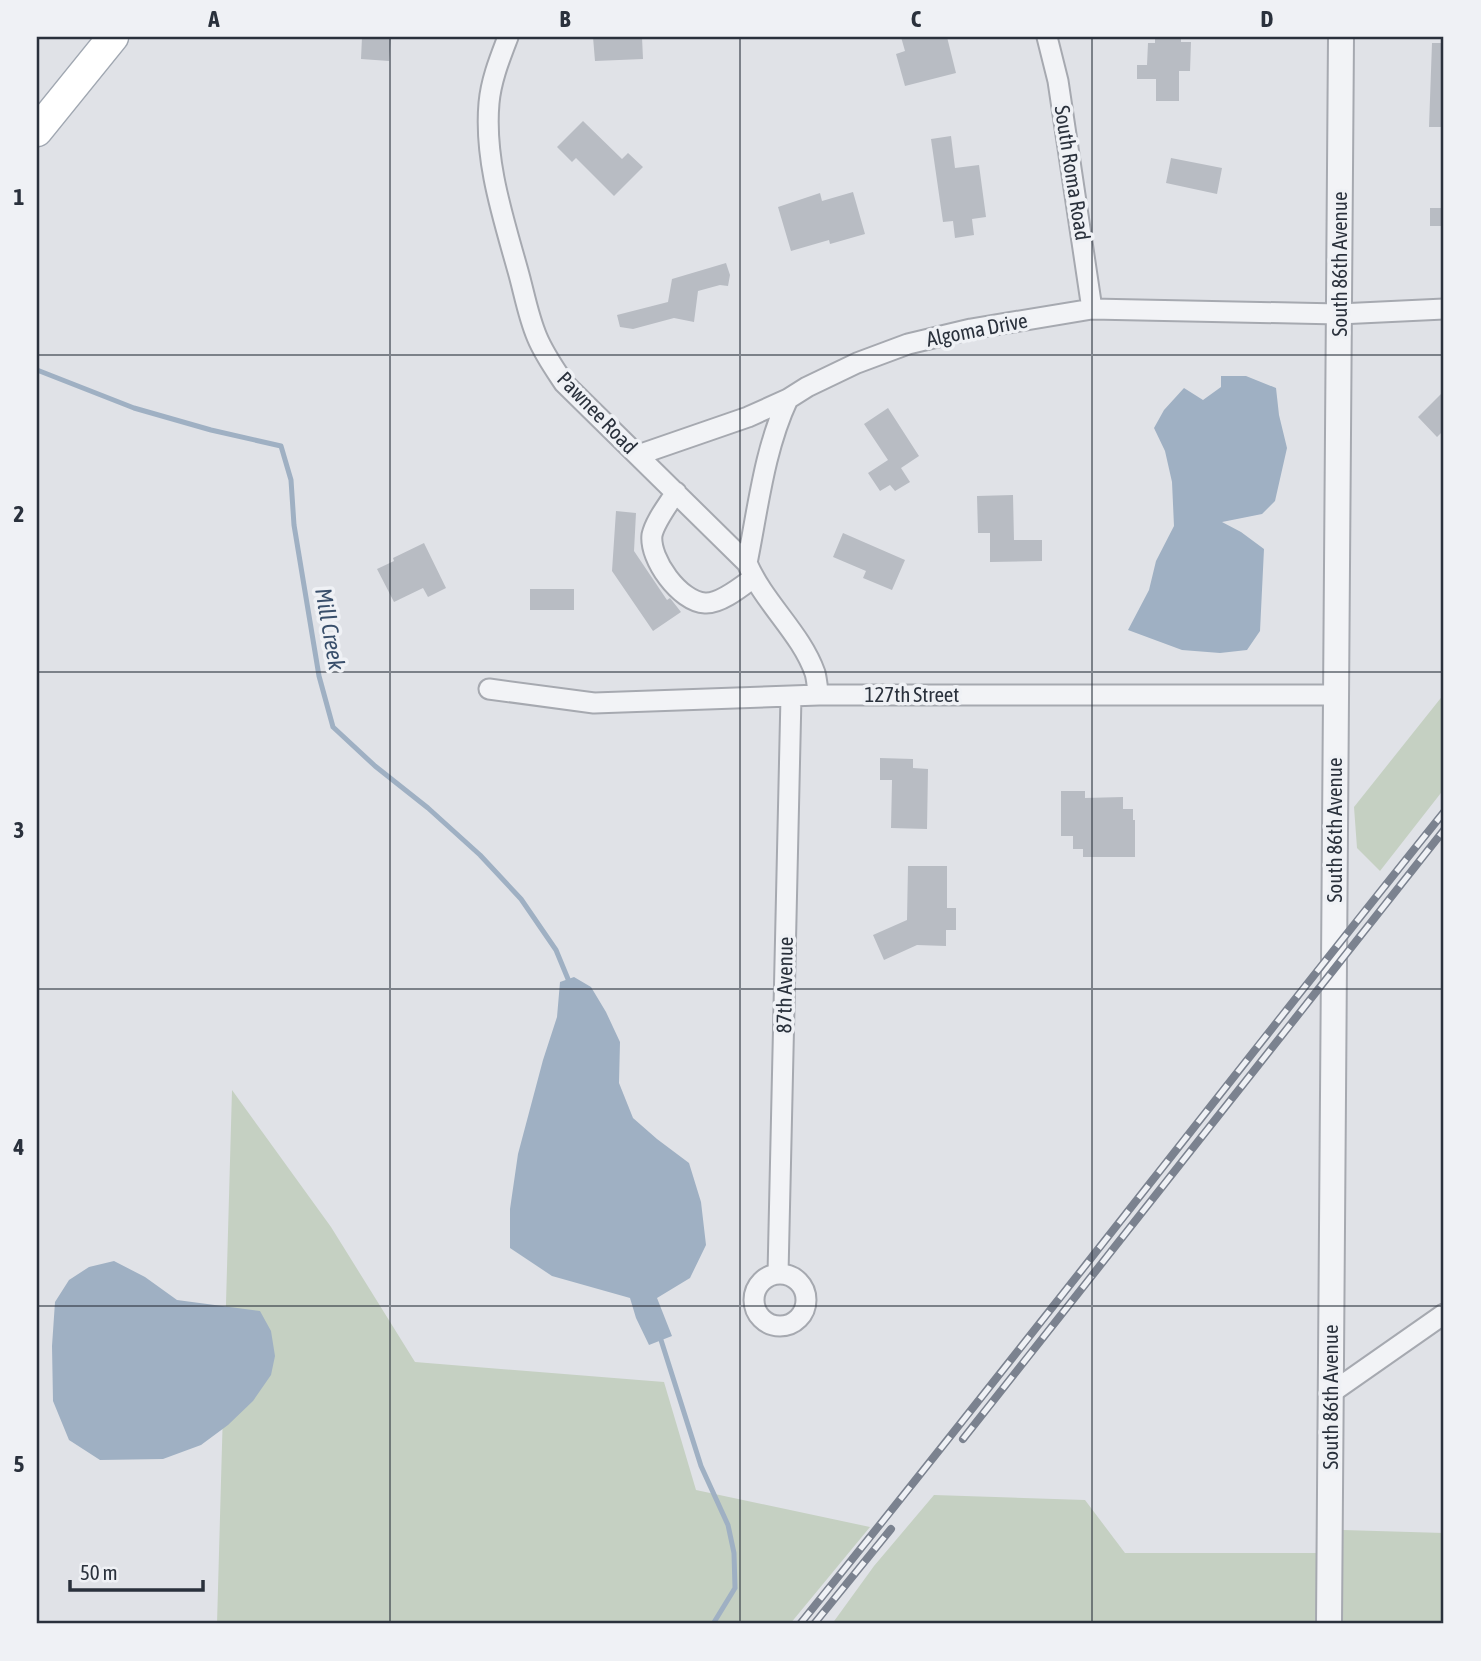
<svg xmlns="http://www.w3.org/2000/svg" width="1481" height="1661" viewBox="0 0 1481 1661" font-family="'Asap Condensed',sans-serif">
	<rect width="100%" height="100%" fill="#e0e2e7"/>
	<path fill="#c5d0c2" d="M1444 694V789L1380 871 1357 848 1354 807Z
		M232 1090 331 1227 415 1362 664 1382 696 1490 870 1527 790 1624H217Z
		M934 1495 1085 1500 1125 1553H1319L1317 1624H832L874 1566Z
		M1343 1530 1444 1533V1624H1340Z"/>
	<path fill="#9fb0c3" d="M1221 376H1246L1276 388 1279 415 1287 448 1275 501 1262 514 1222 522 1241 532 1264 549 1260 631 1247 650 1220 653 1182 650 1128 630 1149 590 1156 561 1174 526 1172 482 1165 451 1154 428 1164 410 1184 388 1203 400 1221 387Z
		M574 977 591 987 606 1012 620 1042 619 1083 633 1118 657 1139 689 1163 701 1202 706 1245 690 1278 657 1298 672 1336 649 1345 636 1318 630 1298 552 1276 510 1248V1209L518 1154 543 1060 557 1017 560 982Z
		M114 1261 145 1277 177 1300 260 1311 271 1331 275 1356 271 1375 253 1401 228 1425 201 1445 163 1459 100 1460 69 1440 53 1401 52 1346 55 1302 69 1280 89 1267Z"/>
	<g fill="none" stroke-linecap="round" stroke-linejoin="round">
		<path stroke="#9fb0c3" stroke-width="5" d="M37 370 134 408 211 430 281 446 291 480 294 525 319 676 333 727 375 766 428 808 480 855 521 899 556 950 568 979
			M661 1340 701 1466 728 1525 734 1553 735 1588 713 1624"/>
	</g>
	<path fill="#b8bcc3" d="M362 37H391L389 61 361 59Z
		M593 37H642L643 59 595 61Z
		M901 37H947L956 73 905 86 896 54 905 51Z
		M1155 37H1181V42H1191L1190 71H1179V101H1156V79H1137V65H1147L1148 43H1155Z
		M1432 43H1444V127H1429Z
		M583 121 622 159 628 153 643 167 614 196 576 158 572 162 557 147Z
		M951 136 955 168 979 165 986 217 972 219 974 235 955 238 953 221 943 222 931 139Z
		M1171 158 1222 168 1217 194 1166 183Z
		M853 192 865 234 830 244 829 240 791 251 778 207 820 193 822 201Z
		M1430 208H1444V226H1430Z
		M726 263 730 275 728 286 720 285 698 291 694 322 674 318 633 329 620 327 617 315 668 302 672 279Z
		M1444 391V430L1437 437 1418 417Z
		M888 408 919 456 901 468 910 482 895 491 890 485 880 491 868 473 888 460 864 424Z
		M1013 495 1014 540H1042V561L990 562V533H978L977 496Z
		M616 511 636 513 634 551 667 600 670 598 681 612 653 631 612 571Z
		M843 533 905 560 892 590 863 578 866 571 833 557Z
		M424 543 446 588 428 597 423 588 394 602 377 569 394 561 393 558Z
		M530 589H574V610H530Z
		M880 758 913 759V768L928 769 927 829 891 828 892 780H880Z
		M1061 791H1085V798L1123 797V809H1133V820H1135V857H1083V849H1073V836H1061Z
		M908 866H947V908H956V930H946V946L917 945 884 960 873 935 907 920Z"/>
	<g fill="none" stroke-linecap="round" stroke-linejoin="round">
		<g stroke="#a6a9b0" stroke-width="23">
			<path id="minor" d="M508 37C500 58 491 80 489 103 484 160 503 217 518 271 524 292 528 316 537 337 544 354 554 368 564 383L747 563C764 603 801 633 815 673 817 680 817 688 819 695
				M1047 37 1058 81 1092 309
				M638 455 748 417 788 399 807 387 857 363 908 344 971 329 1092 309 1339 314 1444 309
				M676 492C668 505 655 521 652 535 649 559 680 602 705 603 720 604 741 587 753 578
				M747 563C758 509 764 450 788 399
				M489 689 594 703 819 695H1336
				M754 1300a26 26 0 1 1 52 0a26 26 0 1 1-52 0Z
				M778 1274 791 696
				M1331 1393 1444 1314"/>
		</g>
		<g stroke="#a6a9b0" stroke-width="28">
			<path id="tertiary" d="M1329 1624 1341 37"/>
		</g>
		<g stroke="#a0a7b1" stroke-width="33">
			<path id="primary" d="M37 131 113 37"/>
		</g>
		<use href="#minor" stroke="#f2f3f6" stroke-width="19"/>
		<use href="#tertiary" stroke="#f2f3f6" stroke-width="24"/>
		<use href="#primary" stroke="#fff" stroke-width="30"/>
		<g stroke="#7b828f" stroke-width="8">
			<path id="rail" d="M963 1439 1444 830
				M800 1624C1017 1356 1228 1081 1444 812
				M814 1624 891 1529"/>
		</g>
		<use href="#rail" stroke="#eff1f5" stroke-width="5" stroke-dasharray="16" stroke-linecap="butt"/>
	</g>
	<path fill="none" stroke="#2a313c" stroke-width="2" stroke-opacity="0.55" d="M390 37V1624M740 37V1624M1092 37V1624M37 355H1444M37 672H1444M37 989H1444M37 1306H1444"/>
	<g text-anchor="middle" stroke-width="7" stroke-linejoin="round" paint-order="stroke">
		<g font-size="21" fill="#2a313c" stroke="#eff1f5">
			<text transform="translate(1072 173) rotate(81)" y="7">South Roma Road</text>
			<text transform="translate(1340 264) rotate(-90)" y="7">South 86th Avenue</text>
			<text transform="translate(977 330) rotate(-11)" y="7">Algoma Drive</text>
			<text transform="translate(597 413) rotate(46)" y="7">Pawnee Road</text>
			<text x="912" y="702">127th Street</text>
			<text transform="translate(1335 830) rotate(-90)" y="7">South 86th Avenue</text>
			<text transform="translate(785 985) rotate(-89)" y="7">87th Avenue</text>
			<text transform="translate(1331 1397) rotate(-90)" y="7">South 86th Avenue</text>
		</g>
		<g font-size="23" font-style="italic" fill="#394f6b" stroke="#eff1f5">
			<text transform="translate(330 629) rotate(80)" y="8">Mill Creek</text>
		</g>
	</g>
	<rect width="1481" height="1661" fill="none" stroke="#eff1f5" stroke-width="77"/>
	<path d="M70 1580v10h133v-10" fill="none" stroke="#2a313c" stroke-width="3.5"/>
	<text x="80" y="1580" font-size="21" fill="#2a313c" stroke="#eff1f5" stroke-width="5" paint-order="stroke">50 m</text>
	<rect x="38" y="38" width="1404" height="1584" fill="none" stroke="#2a313c" stroke-width="2.5"/>
	<g font-size="23" text-anchor="middle" font-weight="bold" fill="#2a313c">
		<text x="214" y="27">A</text>
		<text x="565" y="27">B</text>
		<text x="916" y="27">C</text>
		<text x="1267" y="27">D</text>
		<text x="19" y="205">1</text>
		<text x="19" y="522">2</text>
		<text x="19" y="838">3</text>
		<text x="19" y="1155">4</text>
		<text x="19" y="1472">5</text>
	</g>
</svg>
